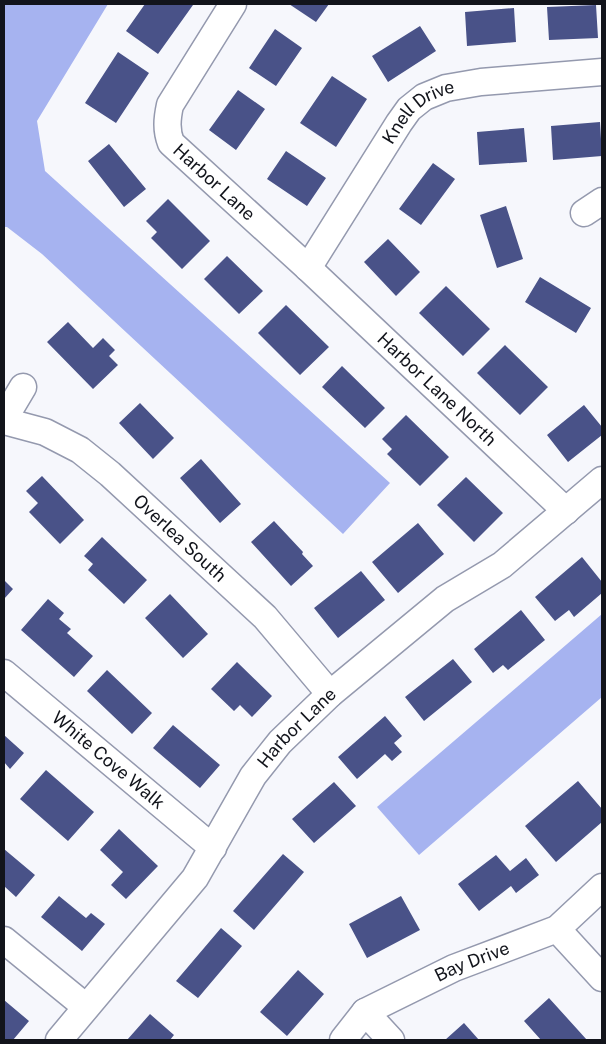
<svg xmlns="http://www.w3.org/2000/svg" width="606" height="1044" viewBox="0 0 606 1044" font-family="'Public Sans',sans-serif">
	<rect width="100%" height="100%" fill="#f6f7fc"/>
	<path fill="#a6b3f0" d="M4 4H108L37 121 45 171 390 483 343 534 42 254 7 227H4Z
		M602 614V697L419 855 377 807Z"/>
	<path fill="#495288" d="M145 4H191L193 5 158 54 126 31Z
		M289 4H329L316 22Z
		M596 5 598 38 549 40 547 7Z
		M514 8 516 42 467 46 465 12Z
		M420 26 436 51 388 82 372 56Z
		M275 29 302 48 276 86 249 68Z
		M118 52 149 73 116 123 85 103Z
		M332 76 367 99 336 147 300 123Z
		M238 90 265 109 236 150 209 130Z
		M600 122 602 156 553 160 551 126Z
		M524 128 527 162 479 165 477 132Z
		M109 144 146 189 124 207 88 161Z
		M286 151 326 178 307 206 267 179Z
		M433 163 455 179 421 225 399 209Z
		M168 199 210 241 182 269 151 238 157 232 146 221Z
		M506 206 523 259 497 268 480 215Z
		M388 239 420 272 396 296 364 262Z
		M227 256 263 291 239 314 204 279Z
		M540 277 591 308 576 333 525 302Z
		M446 286 490 329 463 356 419 313Z
		M286 305 329 347 300 375 258 333Z
		M68 322 93 348 103 338 115 350 109 356 118 365 93 389 47 342Z
		M505 345 548 387 520 415 477 373Z
		M342 366 385 408 365 428 322 387Z
		M140 403 174 438 153 459 119 423Z
		M584 405 602 427V435L568 462 547 435Z
		M406 415 449 457 420 486 387 454 392 449 382 439Z
		M201 459 241 504 220 523 180 478Z
		M42 476 84 520 60 544 29 512 38 503 26 491Z
		M466 477 503 513 474 542 437 505Z
		M274 521 303 552 302 554 313 566 291 586 251 542Z
		M418 523 444 554 398 593 372 562Z
		M102 537 147 580 124 604 88 570 93 564 84 556Z
		M582 557 602 582V593L574 617 569 610 555 621 535 597Z
		M361 571 385 600 338 638 314 608Z
		M4 580 13 589 4 599Z
		M170 594 208 634 183 658 145 618Z
		M48 599 64 613 59 619 71 629 67 633 93 656 74 677 21 630Z
		M521 610 545 640 508 670 503 665 493 673 474 649Z
		M453 659 472 682 424 721 405 697Z
		M237 662 272 696 252 717 240 705 234 711 211 689Z
		M107 670 152 713 132 734 87 691Z
		M385 716 402 736 394 743 402 752 392 761 385 754 357 779 338 757Z
		M173 725 220 765 200 788 153 748Z
		M4 735 24 753 10 769 4 762Z
		M46 770 94 812 68 841 20 799Z
		M578 781 602 809V822L556 862 525 826Z
		M334 782 356 806 314 843 292 819Z
		M119 829 158 866 126 899 111 885 123 872 100 850Z
		M4 849 35 875 16 897 4 886Z
		M283 854 304 872 254 930 233 911Z
		M496 855 510 871 526 858 539 875 516 893 511 886 479 911 458 884Z
		M59 896 86 918 91 913 105 924 82 951 41 917Z
		M401 896 420 930 367 958 349 924Z
		M221 928 242 946 198 998 176 981Z
		M298 970 324 994 287 1036 260 1012Z
		M549 998 587 1040H541L524 1021Z
		M4 1000 29 1021 13 1040H4Z
		M150 1014 174 1035 170 1040H127Z
		M464 1023 479 1040H445Z"/>
	<g fill="none" stroke-linecap="round" stroke-linejoin="round">
		<g stroke="#9499ae" stroke-width="29">
			<g id="minor">
				<path id="s1" d="M233 4 170 105C167 119 166 130 171 143L308 268 566 511"/>
				<path d="M584 213 602 201"/>
				<path id="s2" d="M308 268 399 123 409 109 424 97 446 88 481 82 602 72"/>
				<path d="M4 419 23 387"/>
				<path id="s3" d="M4 421 45 432 80 450 110 474 265 617 330 694"/>
				<path id="s4" d="M4 673 213 848"/>
				<path d="M557 929 602 978"/>
				<path d="M4 940 86 1007"/>
				<path d="M365 1012 391 1040"/>
				<path id="s5" d="M59 1040 195 878 253 776 280 742 330 694 445 599 502 565 602 480"/>
				<path id="s6" d="M343 1040 365 1012 454 968 557 929 602 887"/>
			</g>
		</g>
		<use href="#minor" stroke="#fff" stroke-width="26"/>
	</g>
	<g text-anchor="middle" stroke-width="5" stroke-linejoin="round" paint-order="stroke">
		<g font-size="18" fill="#12141b" stroke="#f6f7fc">
			<text dy="6" stroke="none"><textPath href="#s2" startOffset="194">Knell Drive</textPath></text>
			<text dy="6" stroke="none"><textPath href="#s1" startOffset="216">Harbor Lane</textPath></text>
			<text dy="6" stroke="none"><textPath href="#s1" startOffset="520">Harbor Lane North</textPath></text>
			<text dy="6" stroke="none"><textPath href="#s3" startOffset="215">Overlea South</textPath></text>
			<text dy="6" stroke="none"><textPath href="#s5" startOffset="394">Harbor Lane</textPath></text>
			<text dy="6" stroke="none"><textPath href="#s4" startOffset="136">White Cove Walk</textPath></text>
			<text dy="6" stroke="none"><textPath href="#s6" startOffset="154">Bay Drive</textPath></text>
		</g>
	</g>
	<rect width="606" height="1044" fill="none" stroke="#12141b" stroke-width="10"/>
</svg>
